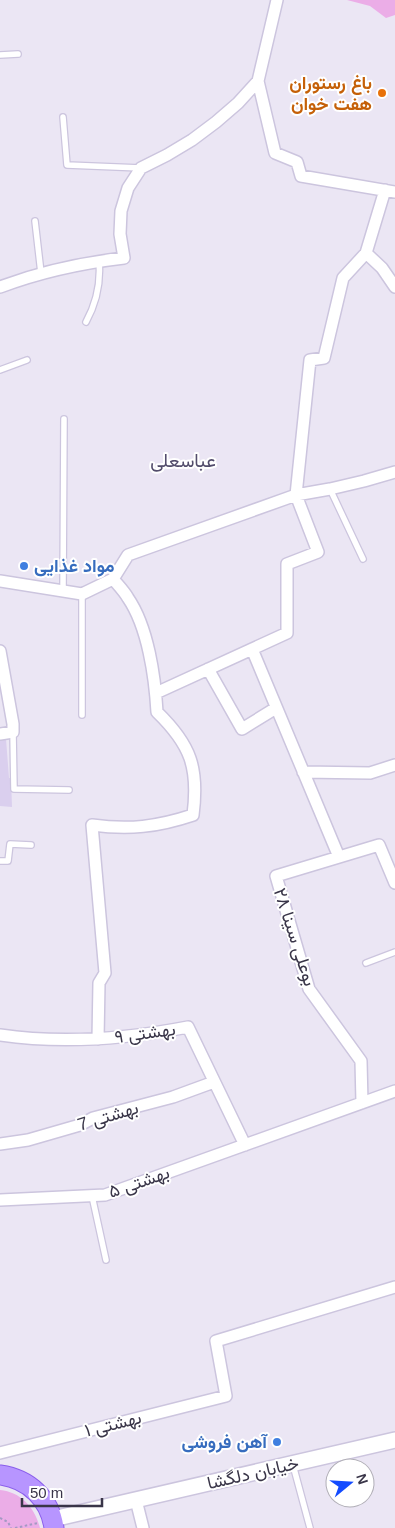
<svg xmlns="http://www.w3.org/2000/svg" width="395" height="1528" viewBox="0 0 395 1528" font-family="Helvetica,Vazirmatn,sans-serif">
	<rect width="100%" height="100%" fill="#ebe6f4"/>
	<path fill="#dacfee" d="M0 737H4L6 739 9 778H11L12 807 0 806Z"/>
	<path fill="#ebade7" d="M347 0H395V15L386 18 370 6Z
		M0 1490C21 1492 35 1508 40 1528H0Z"/>
	<g fill="none" stroke-linecap="round" stroke-linejoin="round">
		<g stroke="#ccc5de" stroke-width="8">
			<path id="service" d="M0 55 18 54
				M63 117 67 165 141 168
				M35 221 41 273
				M86 322C97 302 101 283 99 261
				M0 370 27 360
				M330 489 363 559
				M63 592 64 419
				M82 715V594
				M13 732 14 789 69 790
				M0 861H8L10 844 31 845
				M366 963 395 952
				M92 1196 106 1260
				M293 1465 310 1528"/>
		</g>
		<g stroke="#ccc5de" stroke-width="14">
			<path id="minor" d="M277 0 258 81 275 153 297 162 301 176 395 192
				M366 253 382 268 395 287
				M0 287C40 272 81 263 124 258L120 234 121 211 128 188 141 168 167 155 192 140 216 122 238 103 258 81
				M113 579 128 555 296 495 330 489 364 481 395 472
				M0 581 82 594 113 579
				M252 649 339 857
				M0 651 13 724V732L0 734
				M208 669 242 729 276 708
				M156 693 287 633V564L318 552 296 495 310 360 324 358 343 278 366 253 385 190
				M303 772 370 773 395 765
				M0 1035C62 1044 126 1039 188 1027L245 1145
				M98 1039 99 983 105 973 92 825C129 830 157 827 193 815 199 768 191 745 157 712 155 677 148 627 128 598 124 591 118 585 113 579
				M362 1103 361 1061 309 989 276 876 379 845 395 883
				M0 1144 28 1140 80 1125 93 1118 173 1097 214 1082
				M0 1200 105 1195 395 1091
				M0 1453 226 1396 216 1341 395 1287
				M136 1500 143 1528"/>
		</g>
		<g stroke="#ccc5de" stroke-width="18">
			<path id="tertiary" d="M53 1519 395 1440"/>
		</g>
		<g stroke="#8a5eeb" stroke-width="21">
			<path id="primary" d="M0 1475C29 1479 50 1499 54 1528"/>
		</g>
		<path stroke="#a499c3" stroke-width="2" stroke-dasharray="2.5 2.5" stroke-linecap="butt" d="M0 1518 8 1522 11 1528
			M15 1528 38 1523"/>
		<use href="#service" stroke="#fff" stroke-width="5.5"/>
		<use href="#minor" stroke="#fff" stroke-width="11"/>
		<use href="#tertiary" stroke="#fff" stroke-width="15"/>
		<use href="#primary" stroke="#b795ff" stroke-width="19"/>
	</g>
	<circle fill="#e8710a" stroke="#fff" stroke-width="2" cx="382" cy="93" r="5"/>
	<g fill="#3f7fe0" stroke="#fff" stroke-width="2">
		<circle cx="24" cy="566" r="5"/>
		<circle cx="277" cy="1442" r="5"/>
	</g>
	<g text-anchor="middle" stroke-width="4" stroke-linejoin="round" paint-order="stroke">
		<g font-size="18" font-weight="bold" fill="#c56008" stroke="#fff" text-anchor="end">
			<text x="372" y="89">باغ رستوران<tspan x="372" dy="21">هفت خوان</tspan></text>
		</g>
		<g font-size="18" font-weight="bold" fill="#366cbe" stroke="#fff" text-anchor="start">
			<text x="34" y="572">مواد غذایی</text>
			<text x="267" y="1448" text-anchor="end">آهن فروشی</text>
		</g>
		<g font-size="18" fill="#393548" stroke="#fff">
			<text transform="translate(295 937) rotate(72)" y="6">بوعلی سینا ۲۸</text>
			<text transform="translate(145 1033) rotate(-8)" y="6">بهشتی ۹</text>
			<text transform="translate(108 1116) rotate(-17)" y="6">بهشتی 7</text>
			<text transform="translate(139 1182) rotate(-19)" y="6">بهشتی ۵</text>
			<text transform="translate(113 1424) rotate(-14)" y="6">بهشتی ۱</text>
			<text transform="translate(253 1473) rotate(-13)" y="6">خیابان دلگشا</text>
		</g>
		<g font-size="19" fill="#524c6b" stroke="#fff">
			<text x="183" y="467">عباسعلی</text>
		</g>
	</g>
	<g transform="translate(350 1483) rotate(72)"><circle r="24" fill="#ffffff" stroke="#b0aeb6"/>
	<path d="M0-4L9 19L0 12L-9 19Z" fill="#134bff"/>
	<text y="-8" font-size="14" font-weight="bold" text-anchor="middle" fill="#393548">N</text>
	</g>
	<path d="M22 1498v8h80v-8" fill="none" stroke="#393548" stroke-width="2.5"/>
	<text x="30" y="1498" font-size="15" fill="#393548" stroke="#ffffff" stroke-width="4" paint-order="stroke">50 m</text>
</svg>
